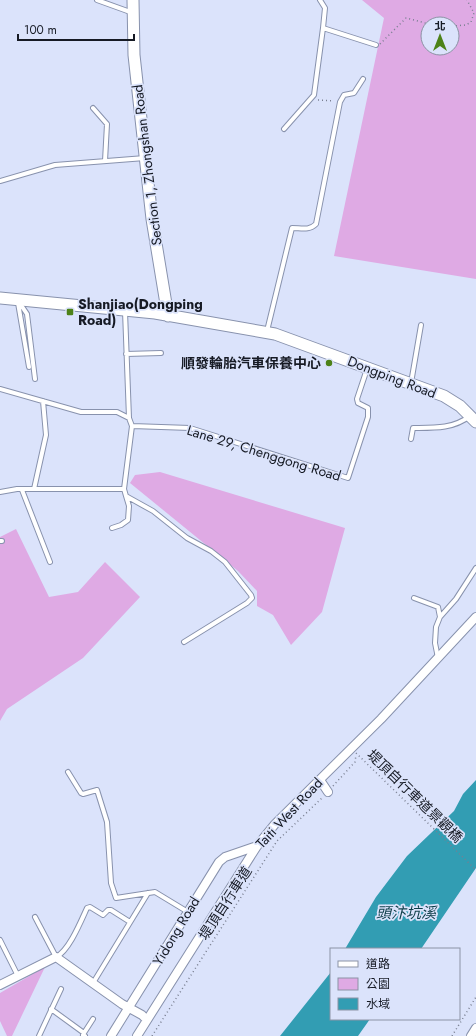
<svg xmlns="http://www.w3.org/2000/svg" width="476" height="1036" viewBox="0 0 476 1036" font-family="Jost,'Noto Sans TC',sans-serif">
	<rect width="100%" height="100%" fill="#dbe3fb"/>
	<path fill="#dfaae4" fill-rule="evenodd" d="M362 0H476V279L334 256 384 18ZM428 24H452V48H428Z
		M160 472 345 528 322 612 291 645 273 615 257 606V591L238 571 130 483 135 475Z
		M16 529 49 597 78 592 105 562 140 597 83 658 7 709 0 721V537Z
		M45 967 12 1036H7L0 1021V993Z"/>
	<path fill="#329db3" d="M476 780V868L421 949H345L376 897 407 856 454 811 463 794Z
		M331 972V1019H370L358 1036H280Z"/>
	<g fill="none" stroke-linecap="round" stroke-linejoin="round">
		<g stroke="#8892ad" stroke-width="6">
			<path id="service" d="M97 0 133 13
				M320 0 325 8 323 28 376 45
				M93 108 107 124 105 161
				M284 129 314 95 323 28
				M0 181 55 165 145 158
				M19 302 27 314 35 379
				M18 303 29 367
				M267 331 292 228C301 228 309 231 316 224L340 102 344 95 354 93 363 79
				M126 354 161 353
				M411 383 421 325
				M0 389 81 412H117L129 418
				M132 426 190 428 348 478 368 417V408L358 403 357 399 367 369
				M411 439 413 428C434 428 453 429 470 416
				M34 489 46 435 43 401
				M124 489 126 496 153 511 187 538 211 551 225 562 251 595 252 598 247 603 184 642
				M22 490 50 562
				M0 492 17 489H124L132 426 129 418 125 311
				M112 528 121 525 128 520 129 506 126 496
				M0 541H2
				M414 598 438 607 440 617
				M438 658 435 643 436 627 440 617 456 599 476 568
				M68 772 81 793 83 794 97 790 107 822 111 883 116 898 155 892 188 912
				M35 917 56 957C69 951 81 921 87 908L90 907 103 915 108 910H111L130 922
				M0 940 18 976
				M93 983 148 893
				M51 1009 84 1033
				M39 1036 61 989
				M85 1036 83 1035 84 1033 93 1019"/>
		</g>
		<g stroke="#8892ad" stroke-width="10">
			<path id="minor" d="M320 780 328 792
				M0 985 56 957 122 1004 142 1015 147 1020
				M111 1036 219 862 225 857 257 846
				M137 1036 257 846 275 824 381 719 476 617
				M471 1036 476 1028"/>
		</g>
		<g stroke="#8892ad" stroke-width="13">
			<path id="secondary" d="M133 0 134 55 152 219 168 316
				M0 298 155 313 275 334 444 396 460 406 476 422"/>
		</g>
		<path stroke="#797f90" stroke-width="1.5" stroke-dasharray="1 3" stroke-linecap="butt" d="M452 26 466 25 471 22 474 13 467 0
			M380 44 406 18 429 24
			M318 100 334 101
			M356 753 476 870
			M333 786 355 762 356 755
			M152 1036 277 841 322 798
			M452 1036 476 997"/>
		<use href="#service" stroke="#fff" stroke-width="4"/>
		<use href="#minor" stroke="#fff" stroke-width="8"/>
		<use href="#secondary" stroke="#fff" stroke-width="11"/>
	</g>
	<g fill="#4d8218" stroke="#dbe3fb" stroke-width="1.5">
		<rect x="66" y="308" width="8" height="8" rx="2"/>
		<circle cx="329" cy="363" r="4"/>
	</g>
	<g text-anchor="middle" stroke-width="3.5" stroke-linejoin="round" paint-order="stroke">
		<g font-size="14" fill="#161a24" stroke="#dbe3fb">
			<text transform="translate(147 165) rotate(-97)" y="5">Section 1, Zhongshan Road</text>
			<text transform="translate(392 377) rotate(21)" y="5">Dongping Road</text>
			<text transform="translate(264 453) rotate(17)" y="5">Lane 29, Chenggong Road</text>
			<text transform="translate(415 796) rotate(44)" y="5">堤頂自行車道景觀橋</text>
			<text transform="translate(289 813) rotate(-47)" y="5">Taiti West Road</text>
			<text transform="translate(225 903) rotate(-57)" y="5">堤頂自行車道</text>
			<text transform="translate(176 931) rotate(-59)" y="5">Yidong Road</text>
		</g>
		<g font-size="14" font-weight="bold" fill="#161a24" stroke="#dbe3fb" text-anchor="start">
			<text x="78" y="309">Shanjiao(Dongping<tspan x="78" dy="16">Road)</tspan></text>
			<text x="321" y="368" text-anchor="end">順發輪胎汽車保養中心</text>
		</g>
		<g font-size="15" font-style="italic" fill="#0d3d47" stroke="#dbe3fb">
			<text x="406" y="918">頭汴坑溪</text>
		</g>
	</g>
	<rect x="330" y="948" width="130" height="72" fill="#dbe3fb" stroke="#8c93a5"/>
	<rect x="338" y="961" width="20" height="6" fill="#ffffff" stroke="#8c93a5"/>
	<text x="366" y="968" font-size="12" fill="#161a24">道路</text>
	<rect x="338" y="978" width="20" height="12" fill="#dfaae4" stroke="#8c93a5"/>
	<text x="366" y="988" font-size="12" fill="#161a24">公園</text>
	<rect x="338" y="998" width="20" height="12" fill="#329db3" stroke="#8c93a5"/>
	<text x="366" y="1008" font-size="12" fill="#161a24">水域</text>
	<g transform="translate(440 36)"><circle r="19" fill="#dbe3fb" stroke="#8c93a5"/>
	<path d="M0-3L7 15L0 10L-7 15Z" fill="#4d8218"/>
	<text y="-6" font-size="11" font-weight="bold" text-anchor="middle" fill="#161a24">北</text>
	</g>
	<path d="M18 34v6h116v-6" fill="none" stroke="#161a24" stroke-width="2"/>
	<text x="24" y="34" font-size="12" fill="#161a24" stroke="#dbe3fb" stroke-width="3" paint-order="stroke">100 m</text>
</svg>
